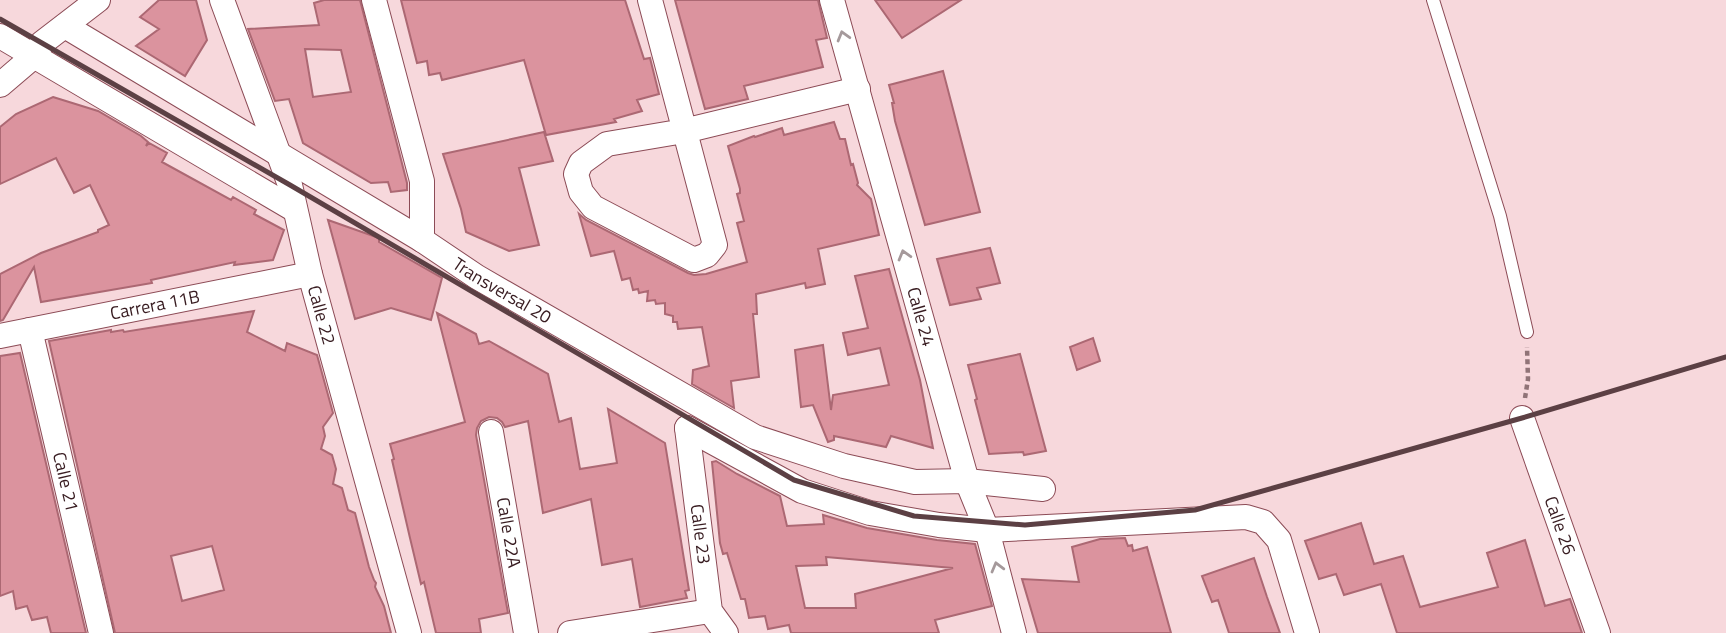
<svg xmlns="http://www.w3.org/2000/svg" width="1726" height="633" viewBox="0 0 1726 633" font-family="'Titillium Web',sans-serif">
	<rect width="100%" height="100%" fill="#f7d8dc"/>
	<path fill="#db939e" stroke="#ac6873" stroke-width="2" fill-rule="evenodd" d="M159 0H196L207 40 185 76 136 46 159 29 140 17Z
		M324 0H360L407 183V190L391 192 388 182 371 183 303 143 289 99 275 101 248 29 319 25 314 3ZM305 49 341 50 351 92 313 97Z
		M401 0H625L644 59 650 58 659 94 637 100 642 111 614 119 616 122 546 135 524 60 442 80 440 73 429 75 427 61 417 63Z
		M675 0H818L827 38 816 40 823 67 744 86 748 99 705 109Z
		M875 0H961L902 38Z
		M943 71 980 212 925 225 895 121 892 103H894L889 85Z
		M53 97 98 111 141 136 148 142 146 146 149 143 167 153 162 162 231 200 233 197 256 210 254 214 284 230 273 260 234 265 235 262 151 280 152 283 41 302 34 267 3 320 0 321V274L41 253 98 232V230L109 225 90 185 74 193 56 158 0 184V127L16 114Z
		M834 122 840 139H845L851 165 853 164 858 183 857 185 871 199 879 235 818 249 825 284 806 288 805 283 756 294 757 314H753L759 377 731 381 734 408 692 384 693 370 709 366 702 327 678 329 677 322H673V316L665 314V303L656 304 655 300 647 301 648 291 639 293 638 289 633 290 630 278 622 280 614 251 591 256 579 214 586 220 688 273 694 275 706 274 747 262 737 223 744 221 737 194 740 193V189L728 146 754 136 755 137 782 128 784 135Z
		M544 132 553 161 519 168 539 245 509 251 466 232 461 209 443 154Z
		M328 220 379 238V242L442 278 431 320 391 308 355 319Z
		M990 248 1000 283 977 288 981 299 950 305 937 259Z
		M889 269 920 380 933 448 891 436 886 447 834 436V440L828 442 813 405 801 407 795 350 823 345 831 410 833 395 889 385 880 348 848 355 843 333 868 328 855 276Z
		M254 311 247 332 285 351 287 343 317 355 333 413 323 427 325 436 321 449 332 455 336 469 333 484 342 488 348 510 355 513 369 567 374 580 376 583 375 587 384 606 391 633H115L49 341 111 330V332L123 330 124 332ZM212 546 224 590 182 601 171 556Z
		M437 313 476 334 479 344 489 341 548 374 559 422 571 418 580 469 617 463 608 409 665 443 689 590 685 591 687 598 640 607 632 559 602 565 591 499 543 513 528 421 505 427 502 422 497 418 489 417 481 421 477 428 476 435 508 613 479 619 481 633H436L424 582 421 584 410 538 392 460 394 459 390 444 465 422Z
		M1093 338 1100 361 1077 370 1070 347Z
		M20 353 86 633H51L47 617 32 620 27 606 16 609 13 591 0 596V356Z
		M1020 354 1046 451 1024 455 1023 452 989 454 975 400 977 399 968 365Z
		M716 461 737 474 780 496 787 526 824 524 823 515 867 528 937 540 975 544 992 606 935 620 939 633H791L789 625 768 629 765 616 749 618 745 599H741L727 553 723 554 720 543 712 462ZM826 557 953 568 855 594 856 608H805L796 566 827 565Z
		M1361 523 1374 564 1403 556 1420 607 1498 587 1487 553 1525 540 1545 606 1570 599 1582 633H1397L1381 584 1344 595 1336 574 1319 579 1305 541Z
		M1125 538 1128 546 1132 545 1133 551 1147 547 1171 633H1038L1022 579 1079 582 1072 547 1100 539Z
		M1254 558 1267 597 1280 633H1229L1218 600 1212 602 1202 576Z"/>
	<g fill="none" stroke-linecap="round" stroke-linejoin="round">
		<g stroke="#8c4b56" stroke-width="14">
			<path id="service" d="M1433 0 1500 216 1527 332"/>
		</g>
		<g stroke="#8c4b56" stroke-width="26">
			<g id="minor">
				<path id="s1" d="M222 0 290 185 310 274 409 633"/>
				<path d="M374 0 422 181V240"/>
				<path d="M650 0 715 245 707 255 694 260 593 207 581 192 576 174 581 163 607 144 684 131 858 89"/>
				<path id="s2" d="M832 0 967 481 987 530 1014 633"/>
				<path id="s3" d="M65 26 422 240 477 277 755 437 844 466 915 482 967 481 1043 489"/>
				<path d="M0 36 295 210"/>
				<path d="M0 85 34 56 42 43 98 0"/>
				<path id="s4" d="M30 330 101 633"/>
				<path id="s5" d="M0 336 310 274"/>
				<path id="s6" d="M1522 418 1598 633"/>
				<path d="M687 428 802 491 870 513 939 525 987 530 1246 517 1263 522 1279 540 1307 633"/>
				<path id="s7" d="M687 428 710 611 726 633"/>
				<path id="s8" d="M491 432 526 633"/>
				<path d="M570 633 710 611"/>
			</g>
		</g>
		<path stroke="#907377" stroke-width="4.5" stroke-dasharray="5 3.5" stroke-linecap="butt" d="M1525 398 1528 379 1527 347"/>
		<use href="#service" stroke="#fff" stroke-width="12"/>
		<use href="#minor" stroke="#fff" stroke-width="24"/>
		<path stroke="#5c4044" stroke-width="5" d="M0 19 290 185 794 480 914 516 1025 525 1195 510 1522 418 1726 357"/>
	</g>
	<defs><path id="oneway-chevron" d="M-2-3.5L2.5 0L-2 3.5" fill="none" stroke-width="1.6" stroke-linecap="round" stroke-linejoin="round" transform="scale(1.75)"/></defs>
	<g stroke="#a5999b">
		<use href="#oneway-chevron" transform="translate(843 36) rotate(-106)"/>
		<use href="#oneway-chevron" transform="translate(904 255) rotate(-106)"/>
		<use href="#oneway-chevron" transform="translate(997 567) rotate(-105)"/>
	</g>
	<g text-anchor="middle" stroke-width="6" stroke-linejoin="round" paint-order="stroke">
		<g font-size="18" fill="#381c21" stroke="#fff">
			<text dy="6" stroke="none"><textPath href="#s3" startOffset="511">Transversal 20</textPath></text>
			<text dy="6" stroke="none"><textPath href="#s5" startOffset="158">Carrera 11B</textPath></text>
			<text dy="6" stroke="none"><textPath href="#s1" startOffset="331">Calle 22</textPath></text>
			<text dy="6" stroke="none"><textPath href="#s2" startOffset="329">Calle 24</textPath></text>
			<text dy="6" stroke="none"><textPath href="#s4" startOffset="156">Calle 21</textPath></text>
			<text dy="6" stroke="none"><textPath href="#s6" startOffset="114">Calle 26</textPath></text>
			<text dy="6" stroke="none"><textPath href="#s8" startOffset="102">Calle 22A</textPath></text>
			<text dy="6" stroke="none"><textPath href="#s7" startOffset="107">Calle 23</textPath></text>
		</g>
	</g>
</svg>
